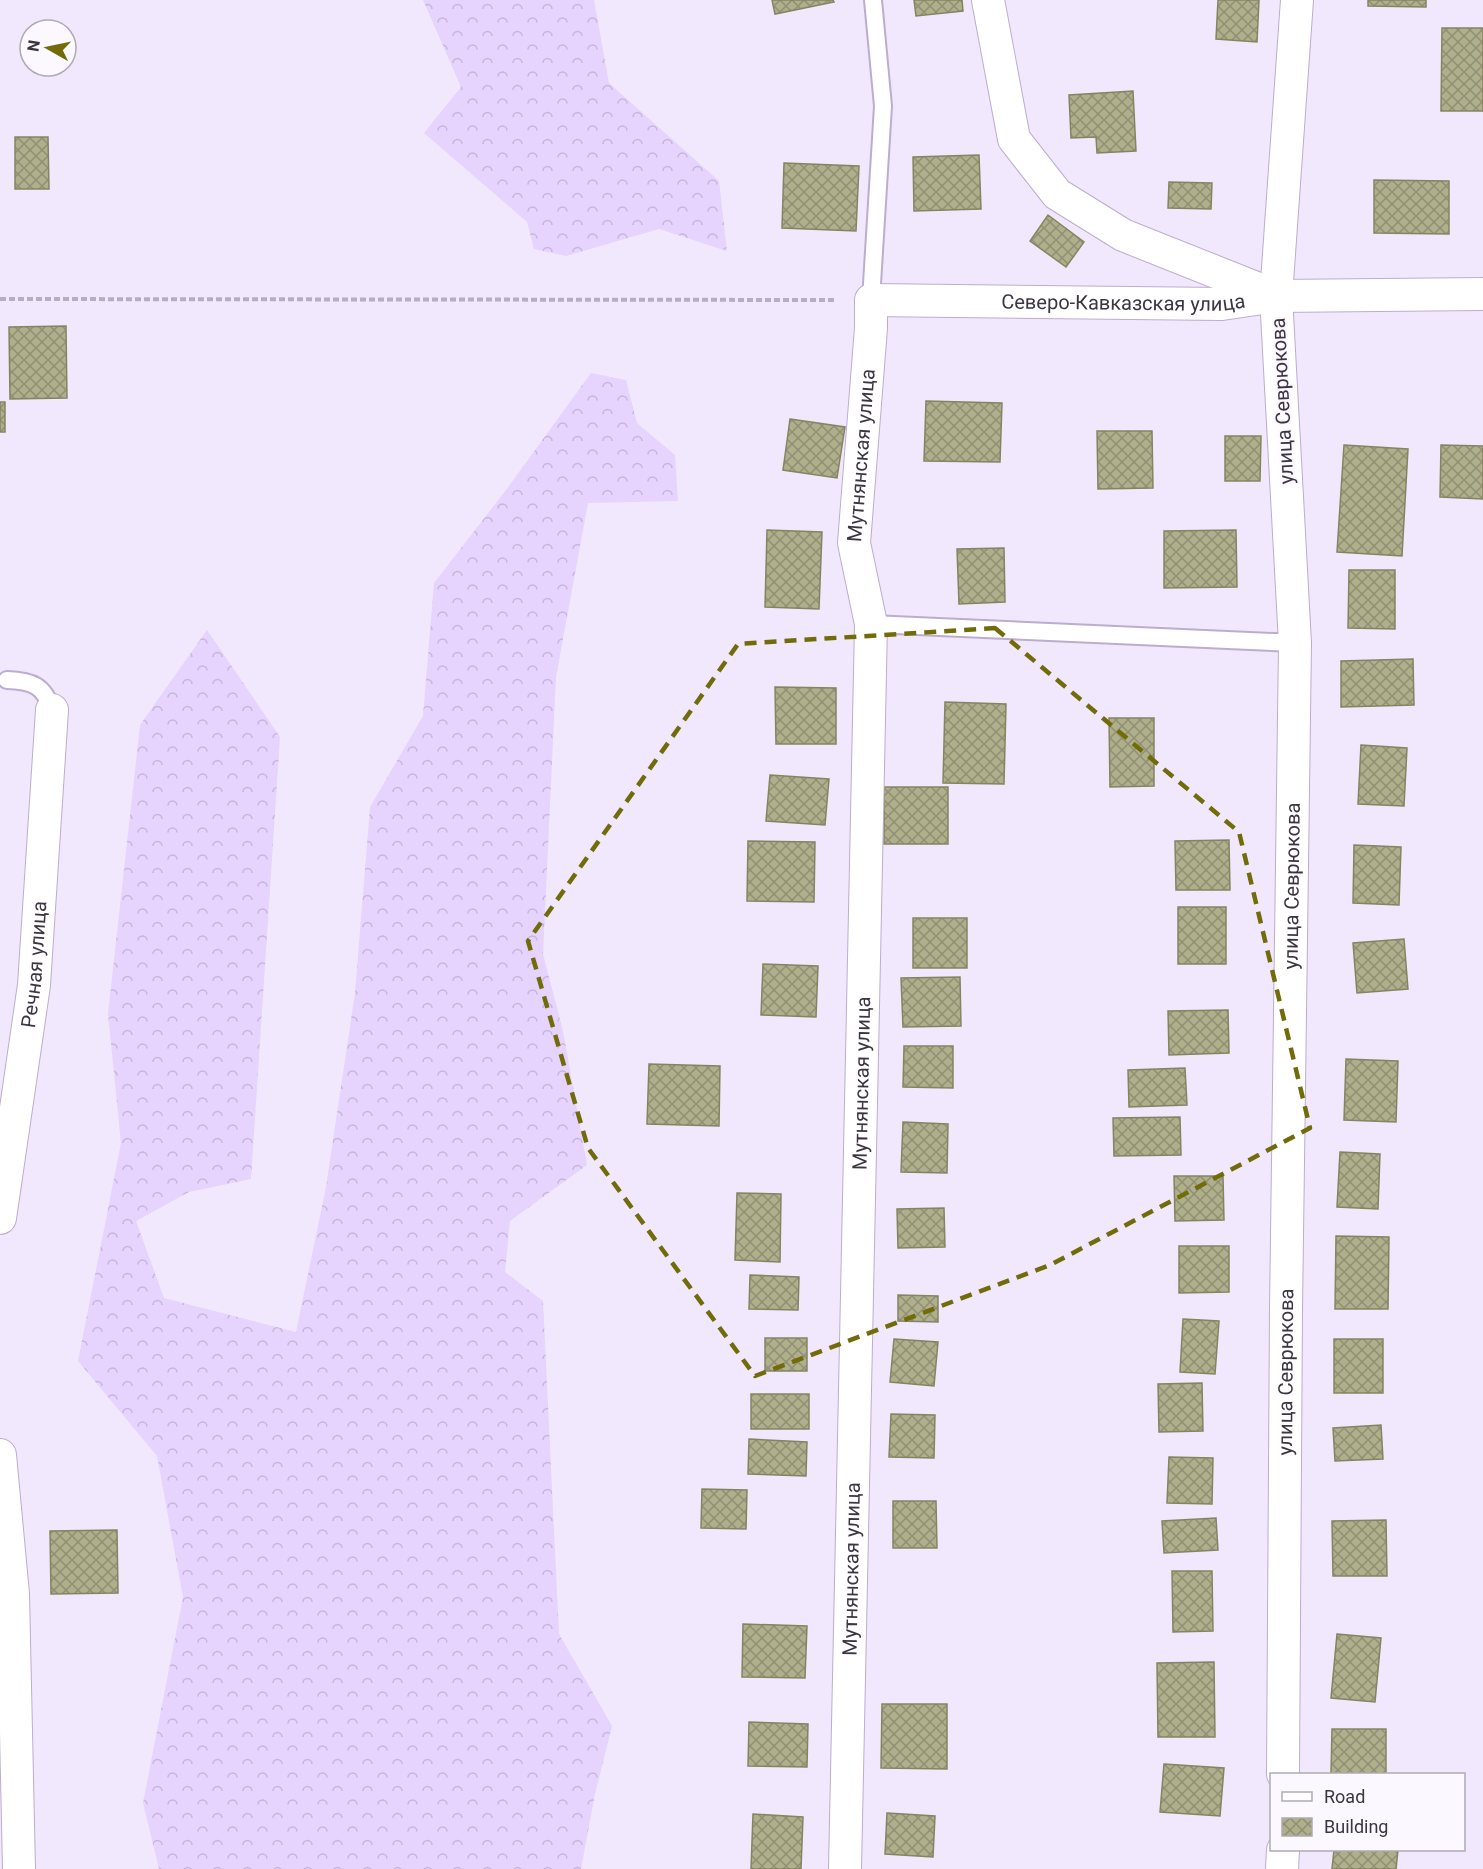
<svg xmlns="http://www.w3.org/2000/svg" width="1483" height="1869" viewBox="0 0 1483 1869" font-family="Roboto,sans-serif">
	<defs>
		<pattern id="forest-crowns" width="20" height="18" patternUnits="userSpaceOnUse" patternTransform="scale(1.5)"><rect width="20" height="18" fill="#e6d3fe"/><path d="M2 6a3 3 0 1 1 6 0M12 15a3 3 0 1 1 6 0" fill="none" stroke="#c6b6db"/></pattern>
		<pattern id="building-cross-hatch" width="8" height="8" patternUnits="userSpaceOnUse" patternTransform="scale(1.5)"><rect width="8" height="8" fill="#b0af8b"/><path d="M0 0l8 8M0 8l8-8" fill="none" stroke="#908f73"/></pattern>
	</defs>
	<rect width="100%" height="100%" fill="#f1e8fd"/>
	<path fill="url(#forest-crowns)" d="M423 0H594L609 83 719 181 727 251 659 229 566 256 534 249 527 222 424 133 461 87Z
		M591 373 626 380 637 423 675 455 678 501 588 503 556 677 543 954 563 1031 587 1165 510 1221 505 1272 543 1301 559 1634 612 1726 595 1794 581 1869H159L143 1803 183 1597 157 1456 78 1361 121 1143 108 1014 140 725 207 630 280 737 251 1179 189 1192 136 1221 164 1298 296 1332 326 1187 355 993 370 807 423 716 434 583 506 490Z"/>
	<path fill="url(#building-cross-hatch)" stroke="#858461" stroke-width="1.5" d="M772 0H833L834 2 775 14Z
		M914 0H962L963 11 916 16Z
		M1218 0H1259L1257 42 1216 39Z
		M1368 0H1426V7L1368 6Z
		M1442 28H1483V111H1441Z
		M1133 91 1136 151 1097 153 1096 137 1071 138 1069 95Z
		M15 137H48L49 189H15Z
		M979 155 981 209 914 211 913 157Z
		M784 163 859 166 856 231 782 228Z
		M1374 180 1449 181V234L1374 233Z
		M1169 182 1212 183 1211 209 1168 208Z
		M1048 215 1084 242 1066 267 1030 241Z
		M66 326 67 398 10 399 9 327Z
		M926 401 1002 403 1000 462 924 461Z
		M0 402H5V432H0Z
		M790 419 845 427 837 478 783 470Z
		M1097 431H1152L1153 488 1098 489Z
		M1225 436H1261L1260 481H1225Z
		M1344 445 1408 449 1402 556 1337 552Z
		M1441 445 1483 446V499L1440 497Z
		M767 530 822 532 819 609 765 607Z
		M1236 530 1237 587 1164 588V531Z
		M1004 548 1005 602 959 604 957 549Z
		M1349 570H1395V629L1348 628Z
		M1413 659 1414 705 1341 707V661Z
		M775 687 836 688V744H776Z
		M945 702 1006 704 1004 784 943 783Z
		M1109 718H1154V786L1110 787Z
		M1361 745 1407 748 1404 806 1358 804Z
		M770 775 829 779 825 825 766 821Z
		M884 787H948V844H884Z
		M1229 840 1230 890H1176L1175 841Z
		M748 841 815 842 814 902 747 901Z
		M1354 845 1401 847 1399 905 1353 903Z
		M1178 907H1226V964H1178Z
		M913 918H967V968H913Z
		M1404 939 1408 989 1357 993 1353 943Z
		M763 964 818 966 816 1017 761 1015Z
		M960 977 961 1026 903 1027 901 978Z
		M1228 1010 1229 1053 1169 1055 1168 1011Z
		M904 1046H953V1088L903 1087Z
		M1346 1059 1398 1061 1396 1122 1344 1120Z
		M649 1064 720 1066 719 1126 647 1124Z
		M1185 1068 1187 1105 1129 1107 1128 1070Z
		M1180 1117 1181 1155 1114 1156 1113 1118Z
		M903 1122 948 1124 947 1173 901 1172Z
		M1340 1152 1380 1154 1378 1209 1337 1207Z
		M1174 1176H1223L1224 1220 1175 1221Z
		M737 1193 781 1194 780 1262 735 1260Z
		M944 1208 945 1247 898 1248 897 1209Z
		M1336 1236 1389 1237 1388 1309H1335Z
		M1179 1246H1229V1292L1179 1293Z
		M750 1275 799 1277 798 1310 749 1309Z
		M898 1295 938 1296V1322L898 1321Z
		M1183 1319 1219 1321 1215 1374 1180 1372Z
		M765 1338H807V1371H765Z
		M894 1339 938 1342 934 1386 890 1382Z
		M1334 1339H1383V1393H1334Z
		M1202 1383 1203 1431 1159 1432 1158 1384Z
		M751 1394H809V1429H751Z
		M891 1414 935 1415 934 1458 889 1457Z
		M1381 1425 1383 1459 1335 1461 1333 1428Z
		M749 1439 807 1442 806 1476 748 1474Z
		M1169 1457 1213 1458 1212 1504 1167 1503Z
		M702 1489 747 1490 746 1529 701 1528Z
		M893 1501H936L937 1548H893Z
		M1216 1518 1218 1550 1164 1553 1162 1521Z
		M1386 1520 1387 1576H1333L1332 1521Z
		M117 1530 118 1593 51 1594 50 1531Z
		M1172 1571H1212L1213 1631 1173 1632Z
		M743 1624 807 1626 805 1678 742 1677Z
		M1337 1634 1381 1638 1375 1702 1331 1698Z
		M1214 1662 1215 1737H1158L1157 1663Z
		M882 1704H947V1769L881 1768Z
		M749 1722 808 1724 807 1767 748 1766Z
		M1332 1729H1386V1774H1331Z
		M1164 1764 1224 1768 1220 1816 1160 1812Z
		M887 1813 935 1816 933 1857 885 1854Z
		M753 1814 803 1817 801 1869H751Z
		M1334 1850H1398L1396 1869H1332Z"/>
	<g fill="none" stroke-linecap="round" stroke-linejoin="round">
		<g stroke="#bcadcf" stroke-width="20">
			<path id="lane" d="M871 300 883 106 873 0
				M871 624 1295 643
				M7 680C32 681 44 685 52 710"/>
		</g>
		<g stroke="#bcadcf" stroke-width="34">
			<g id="street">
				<path d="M988 0 1014 139 1057 194 1123 235 1276 296"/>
				<path id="s1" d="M0 1218 34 985 52 710"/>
				<path d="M0 1455 13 1594 19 1869"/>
				<path id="s2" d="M1283 1774 1286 1310 1295 643 1276 296 1297 0"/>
				<path id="s3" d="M845 1869 871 624 854 543 871 328V300L1222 304 1276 296 1483 294"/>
				<path d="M1282 1869 1283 1850"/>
			</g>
		</g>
		<path stroke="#b6aec0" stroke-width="4" stroke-dasharray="6 3" stroke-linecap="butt" d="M0 299 837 300"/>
		<use href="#lane" stroke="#fff" stroke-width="16"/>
		<use href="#street" stroke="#fff" stroke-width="32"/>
	</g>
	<path fill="none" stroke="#716c09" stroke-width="4.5" stroke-dasharray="12 8" stroke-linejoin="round" d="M995 628 1239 832 1310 1128 1050 1265 755 1376 588 1148 528 941 738 644Z"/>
	<g text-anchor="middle" stroke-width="5" stroke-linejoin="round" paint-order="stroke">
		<g font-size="20" fill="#3b3542" stroke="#fbf8ff">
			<text dy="7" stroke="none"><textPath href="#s3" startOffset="1824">Северо-Кавказская улица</textPath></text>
			<text transform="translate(1282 401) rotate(-93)" y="7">улица Севрюкова</text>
			<text dy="7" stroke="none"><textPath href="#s3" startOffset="1416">Мутнянская улица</textPath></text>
			<text dy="7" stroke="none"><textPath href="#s2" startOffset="888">улица Севрюкова</textPath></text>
			<text dy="7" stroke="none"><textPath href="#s1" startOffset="256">Речная улица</textPath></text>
			<text dy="7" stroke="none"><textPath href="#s3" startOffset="786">Мутнянская улица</textPath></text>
			<text dy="7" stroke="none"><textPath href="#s2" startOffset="402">улица Севрюкова</textPath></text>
			<text dy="7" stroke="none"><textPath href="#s3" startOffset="300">Мутнянская улица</textPath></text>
		</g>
	</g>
	<rect x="1270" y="1773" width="195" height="78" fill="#fbf8ff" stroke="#aeaab3" stroke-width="1.5"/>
	<rect x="1282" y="1792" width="30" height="9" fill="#ffffff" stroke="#aeaab3" stroke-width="1.5"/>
	<text x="1324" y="1803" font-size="18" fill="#3b3542">Road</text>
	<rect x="1282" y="1818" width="30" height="18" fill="url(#building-cross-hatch)" stroke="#aeaab3" stroke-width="1.5"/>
	<text x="1324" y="1833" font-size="18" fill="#3b3542">Building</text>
	<g transform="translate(48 48) rotate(279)"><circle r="28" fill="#fbf8ff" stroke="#aeaab3" stroke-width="1.5"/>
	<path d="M0-4.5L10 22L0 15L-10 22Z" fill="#716c09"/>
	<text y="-9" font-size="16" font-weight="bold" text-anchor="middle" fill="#3b3542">N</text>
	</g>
</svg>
